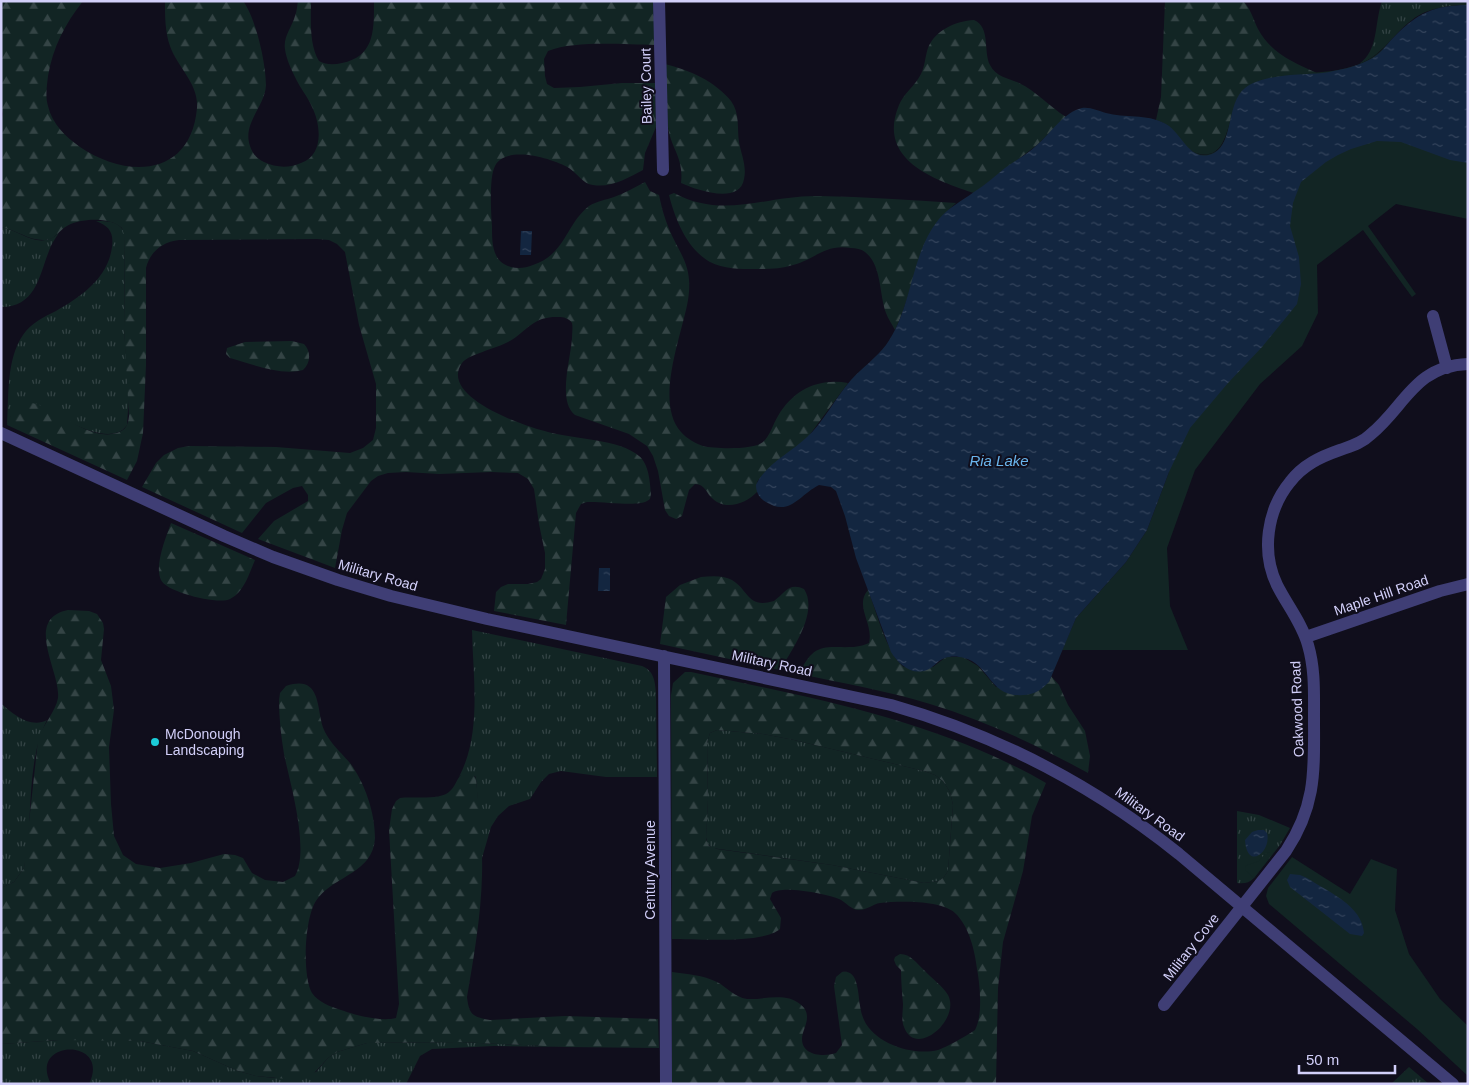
<svg xmlns="http://www.w3.org/2000/svg" width="1469" height="1085" viewBox="0 0 1469 1085" font-family="Helvetica,sans-serif">
	<defs>
		<pattern id="grass-tufts" width="24" height="20" patternUnits="userSpaceOnUse" patternTransform="scale(1.25)"><rect width="24" height="20" fill="#122524"/><path d="M3 7l-1-3M5 7V3M7 7l1-3M15 17l-1-3M17 17v-4M19 17l1-3" fill="none" stroke="#344445"/></pattern>
		<pattern id="forest-firs" width="22" height="20" patternUnits="userSpaceOnUse" patternTransform="scale(1.25)"><rect width="22" height="20" fill="#122524"/><path d="M5 1l3.5 6h-7zM16 11l3.5 6h-7z" fill="#344445"/></pattern>
		<pattern id="water-ripples" width="26" height="14" patternUnits="userSpaceOnUse" patternTransform="scale(1.25)"><rect width="26" height="14" fill="#132640"/><path d="M2 4q2-2 4 0t4 0M15 11q2-2 4 0t4 0" fill="none" stroke="#34445c"/></pattern>
	</defs>
	<rect width="100%" height="100%" fill="#100e1c"/>
	<path fill="url(#grass-tufts)" d="M1382 1H1468V5C1450 5 1426 8 1412 20 1392 35 1383 55 1359 64 1379 50 1374 24 1382 1Z
		M96 221C108 221 120 221 125 234L124 329 129 395 127 425C110 450 59 416 40 406L11 416 7 425C9 396 6 360 23 335 31 323 44 317 56 311 82 296 108 278 112 247 114 232 109 226 96 221Z
		M1 227C22 231 39 251 59 233 55 239 51 244 49 251 39 276 36 307 1 307Z
		M472 630 642 666C654 671 655 681 656 693L657 777H606L561 771 549 774 541 782 530 799 509 806 498 816 491 827 482 858 476 778 475 776 461 775 459 777C482 733 473 679 472 630Z
		M1 703C12 714 31 729 47 720 25 763 34 821 24 868L14 882 1 888Z
		M717 730 763 734 794 740 924 771 935 775 943 781 950 792 953 805 948 871 944 877 939 881 924 883 832 865 712 848 707 843 706 837 708 800 707 743 710 733Z
		M1237 811 1259 815 1290 828 1280 845 1254 878C1249 883 1244 884 1237 883Z
		M109 1039 140 1041 193 1051 238 1071 256 1076 274 1078 316 1072 328 1058 337 1052 367 1043 459 1042 565 1047 494 1046 432 1049 420 1056 406 1084H89C112 1037 27 1039 51 1084H1V1044L59 1040Z
		M1409 1067 1429 1084H1391Z"/>
	<path fill="url(#forest-firs)" fill-rule="evenodd" d="M1 1H83C65 24 53 47 48 76 47 86 45 96 48 106 52 124 66 137 80 147 127 179 191 177 197 108 199 84 178 68 170 46 165 32 165 16 165 1H243C256 18 266 64 266 85 265 107 242 123 250 146 252 153 257 159 264 162 276 168 290 168 301 163 324 155 321 125 312 107 308 97 300 88 295 77 291 69 286 58 285 49 283 37 292 27 295 16 297 11 297 6 298 1H311C311 19 309 45 319 61 326 65 334 65 342 63 375 56 374 30 374 1H654L655 45C624 45 577 40 548 51L544 59 545 76 547 84 554 88 580 87 622 83H655L656 127 645 153 643 170C627 178 612 188 593 185 583 184 577 173 569 168 553 159 507 144 495 166 489 177 491 213 492 226 492 243 492 262 511 267 518 269 526 268 533 265 565 255 566 224 589 206 597 201 606 200 614 197 625 193 635 187 645 182L650 191 659 195C661 204 663 213 666 221 677 253 694 262 688 300 682 335 654 402 681 432 686 438 696 444 703 446 715 449 754 450 763 442 770 436 773 424 778 416 794 389 819 378 848 383L808 437 759 479 757 482V492C747 503 726 511 713 499 706 493 705 484 695 484L689 490 682 516 676 519 669 516 665 510 658 471 653 456 647 446 629 434 575 415C557 401 571 358 572 338 572 334 573 327 572 323 569 318 563 317 559 317 538 316 531 325 516 337 503 348 469 353 462 363 438 397 526 427 548 432 572 439 620 439 639 456 649 464 650 482 651 494 650 498 651 499 647 501 638 507 601 501 587 502L581 504 576 513 566 625 494 611 496 592 501 587 508 584H528L537 582 541 579 545 569V553L539 524 534 489 528 479 518 473 491 472 439 474 406 472 388 473 378 476 371 481 347 513 342 530 335 568 258 539 274 521 308 501V495L302 486 293 488 266 503 242 533 142 487 156 463 164 455 178 448 189 446 276 447 350 453 363 448 373 440 376 428V384L359 325 345 252 337 244 329 240 317 239 179 240C162 242 150 252 146 268V365L143 433 137 461 127 480 7 425C10 417 13 407 23 404 47 396 83 443 117 433 126 430 128 425 129 416L124 329 125 238 122 228C110 217 81 218 67 226 59 230 55 240 45 240 29 241 17 230 1 227V122L3 114 1 107Z
		M1165 1H1243C1251 9 1253 19 1258 29 1271 53 1292 62 1317 73 1297 75 1262 76 1246 88 1225 104 1234 160 1200 154 1181 151 1178 126 1156 120L1161 97Z
		M974 20C991 27 983 52 990 65 996 77 1008 78 1019 83 1036 91 1050 107 1066 117L1037 145 974 193C935 180 876 160 899 105 904 93 915 86 921 74 925 66 925 57 928 48 935 30 956 21 974 20Z
		M665 64C689 70 715 81 731 101 740 113 737 128 739 142 741 154 747 166 744 179 740 205 696 190 681 183 684 157 671 149 668 127 665 106 666 84 665 64Z
		M674 193C724 220 766 195 819 196 865 197 911 200 956 203 915 238 917 284 895 330 892 324 888 319 886 313 879 294 882 265 865 252 861 249 856 248 851 248 824 244 816 259 793 265 781 269 768 269 755 269 741 269 723 269 710 262 687 249 675 219 669 195Z
		M292 341 304 344C311 351 311 363 303 370 281 376 252 364 230 358L226 354 227 348 245 342Z
		M171 523 255 560C249 574 244 592 230 599 218 605 166 592 161 580 154 566 166 537 171 523Z
		M701 577C711 576 723 575 732 580 749 590 747 609 774 601 785 593 789 582 804 589 819 612 792 650 780 670L660 644 666 597 680 585Z
		M868 590C876 610 887 655 904 667H933L946 657H963L978 666 996 687 1049 682 1051 676 1059 685 1068 705 1085 731 1090 756 1088 773C1037 745 986 721 930 704 887 691 843 683 799 674 814 642 824 648 854 647 860 646 865 645 869 643 874 624 854 606 868 590Z
		M68 610 89 611 97 614 103 623 104 629 101 660 111 686 114 710 109 747 111 804 114 836 123 855 136 864 160 868 191 863 224 854 235 855 243 858 252 873 265 880 283 882 295 876C310 850 290 783 284 754 281 736 279 718 279 700L280 693 286 686C316 676 317 698 321 720 324 738 339 750 350 763 365 783 375 813 375 838 373 873 336 875 318 898 304 914 302 976 312 993 318 1002 331 1007 341 1010 355 1015 381 1022 396 1018L399 1004 389 830 392 809 396 801 400 798C413 796 441 801 450 791 455 787 456 780 461 775L468 773 473 774 476 779C479 810 483 843 482 875 481 916 474 956 467 997 469 1015 473 1017 490 1020L565 1016 658 1019 659 1048 565 1047 459 1042 367 1043 337 1052 328 1058 315 1072 309 1076 288 1079 256 1076 238 1071 193 1051 140 1041 59 1040 1 1044V888L14 882 24 868 38 740C42 726 56 711 58 698 61 672 23 619 68 610Z
		M685 672H691C813 698 937 720 1046 783L1032 816 1023 871 1003 942 998 988 996 1084H672V972C687 974 703 975 717 982 728 988 734 997 747 999 764 1000 785 992 800 1004 804 1007 807 1011 807 1017 807 1025 802 1032 802 1039 802 1056 824 1057 836 1053L842 1045 834 986 836 977 842 972C848 971 852 973 855 979 860 991 858 1007 864 1020 875 1044 913 1056 938 1050 945 1048 968 1035 975 1030 983 1015 980 985 977 969 975 951 969 926 955 913 941 900 899 901 880 903 873 904 867 910 859 910 851 910 846 902 839 899 827 894 782 885 772 893L770 899 781 918 780 929C763 944 696 939 672 939L671 695 673 683ZM717 730 763 734 794 740 924 771 935 775 943 781 950 792 953 805 948 871 944 877 939 881 924 883 832 865 717 849 709 846 706 840 708 800 707 743 710 733Z
		M900 954C911 954 916 963 924 970 931 978 943 986 948 995 961 1019 916 1059 904 1027 901 1020 903 1011 903 1004 902 992 901 981 901 970L896 965 894 960 895 957Z"/>
	<path fill="#122524" d="M1386 46H1468V219L1396 204 1368 226 1416 294 1412 297 1363 230 1317 265 1318 313 1302 346 1260 384 1195 470 1167 548 1170 606 1188 650H1062L1076 618 1126 562 1147 530 1169 472 1166 124C1180 134 1187 159 1210 154 1237 147 1222 97 1253 83 1295 66 1352 83 1386 46Z
		M1270 852H1274L1254 878 1246 871 1245 866 1259 861 1265 854Z
		M1292 857 1350 894 1371 859 1397 869 1395 910 1409 954 1440 999 1468 1026V1076L1417 1029 1269 904 1266 896 1268 888Z"/>
	<path fill="url(#water-ripples)" d="M1468 5V163L1450 160 1401 142 1377 141 1351 149 1338 155 1326 162 1301 182 1293 203 1290 226 1299 257 1301 284 1297 304 1262 347 1228 383 1190 428 1169 472 1147 530 1126 562 1076 618 1049 682C1041 690 1034 695 1023 695 989 698 989 663 964 658 958 656 950 656 945 658 938 660 935 666 929 669 913 677 899 665 891 652L856 558 845 516 836 491 831 487 819 485C799 495 790 517 766 502 759 498 756 492 756 485 765 465 791 452 806 438 824 422 835 398 851 380 862 368 876 358 886 345 913 308 910 254 939 219 949 207 962 201 974 192 985 185 995 176 1005 168 1016 160 1028 154 1037 145 1051 133 1064 112 1082 108 1091 107 1098 111 1106 113 1124 118 1147 114 1164 123 1182 131 1189 165 1214 153 1234 143 1226 103 1245 88 1263 74 1300 75 1322 73 1337 71 1355 67 1369 60 1380 55 1386 45 1394 37 1417 13 1435 5 1468 5Z
		M521 231H532L531 255H520Z
		M599 568H610V591H598Z
		M1258 830H1264L1267 833C1272 851 1247 872 1245 840L1252 832Z
		M1290 874 1300 875 1307 878C1328 892 1362 905 1364 933L1362 936 1350 934 1290 887 1287 880Z"/>
	<g fill="none" stroke-linecap="round" stroke-linejoin="round">
		<path stroke="#3f3e75" stroke-width="12" d="M659 1 663 170
			M1433 316 1447 368
			M1 433 224 536 273 557 338 580 391 596 487 619 891 705C997 735 1093 785 1179 854L1453 1084
			M1306 637 1440 591 1468 584
			M664 656 666 1084
			M1164 1005 1286 851C1317 804 1314 769 1314 717 1314 692 1315 669 1308 645 1302 623 1287 605 1277 585 1261 552 1267 510 1290 482 1303 465 1320 457 1340 450 1351 446 1362 443 1370 435 1405 407 1414 366 1468 364"/>
	</g>
	<circle fill="#1bcbd8" stroke="#100e1c" stroke-width="2" cx="155" cy="742" r="5"/>
	<g text-anchor="middle" stroke-width="4" stroke-linejoin="round" paint-order="stroke">
		<g font-size="14" fill="#d2cff9" stroke="#100e1c">
			<text transform="translate(646 86) rotate(-91)" y="5">Bailey Court</text>
			<text transform="translate(378 575) rotate(16)" y="5">Military Road</text>
			<text transform="translate(1381 595) rotate(-19)" y="5">Maple Hill Road</text>
			<text transform="translate(772 663) rotate(12)" y="5">Military Road</text>
			<text transform="translate(1297 709) rotate(-92)" y="5">Oakwood Road</text>
			<text transform="translate(1150 814) rotate(36)" y="5">Military Road</text>
			<text transform="translate(650 870) rotate(-90)" y="5">Century Avenue</text>
			<text transform="translate(1191 947) rotate(-52)" y="5">Military Cove</text>
		</g>
		<g font-size="14" fill="#d2cff9" stroke="#100e1c" text-anchor="start">
			<text x="165" y="739">McDonough<tspan x="165" dy="16">Landscaping</tspan></text>
		</g>
		<g font-size="15" font-style="italic" fill="#69b4ec" stroke="#100e1c">
			<text x="999" y="466">Ria Lake</text>
		</g>
	</g>
	<rect width="1469" height="1085" fill="none" stroke="#d2cff9" stroke-width="5"/>
	<path d="M1299 1065v8h96v-8" fill="none" stroke="#d2cff9" stroke-width="2.5"/>
	<text x="1306" y="1065" font-size="15" fill="#d2cff9" stroke="#100e1c" stroke-width="4" paint-order="stroke">50 m</text>
</svg>
